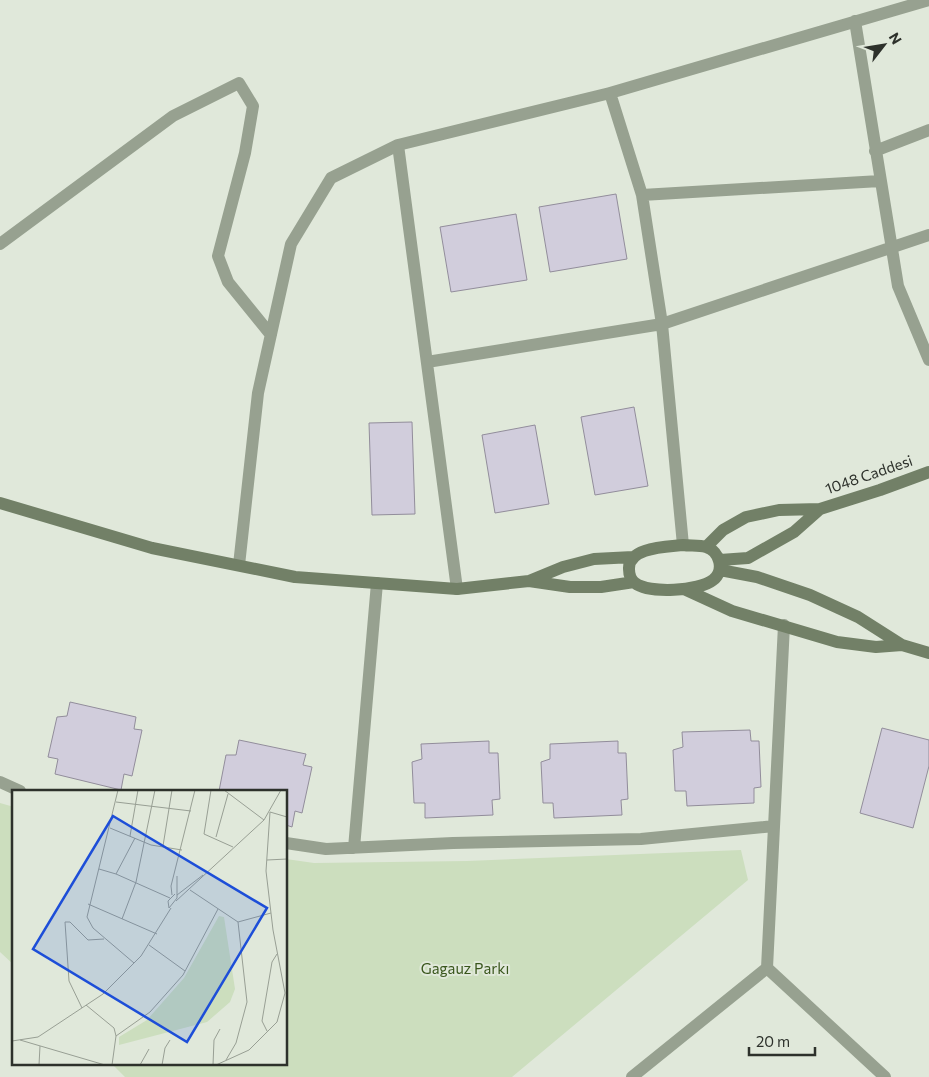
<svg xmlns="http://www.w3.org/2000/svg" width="929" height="1077" viewBox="0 0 929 1077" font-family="Commissioner,sans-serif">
	<rect width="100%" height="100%" fill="#e0e8da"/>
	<path fill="#ccdebe" d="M0 803 14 807V965L0 952Z
		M741 850 748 880 512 1077H125L111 1063H286V859L314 863 467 861Z"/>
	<path fill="#d1cddc" stroke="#928d9b" d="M616 194 627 259 550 272 539 207Z
		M516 214 527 280 451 292 440 227Z
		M634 407 648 486 595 495 581 417Z
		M412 422 415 514 372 515 369 423Z
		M535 425 549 504 495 513 482 435Z
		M70 702 136 717 134 729 142 730 132 776 124 774 121 790 55 774 58 759 48 757 57 717 67 716Z
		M882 728 929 740V766L913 828 860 813Z
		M750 730 751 741H759L761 787 754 788V803L687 806 686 791H675L673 750 683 747 682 732Z
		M239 740 306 754 303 765 312 767 302 813 295 811 292 827 286 825V791H219L226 755H236Z
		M489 741V753H498L500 799 492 800 493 815 425 818V803H414L412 762 422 759 421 744Z
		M618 741V753H626L628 799 621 800 622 815 554 818 553 803H543L541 762 550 759V744Z"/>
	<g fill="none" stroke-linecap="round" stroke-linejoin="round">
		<path stroke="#97a190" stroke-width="12" d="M855 21 898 286 929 360
			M610 93 642 195 662 324 683 545
			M398 145 457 589
			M875 151 929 130
			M642 195 880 181
			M0 244 173 116 239 83 253 106 245 153 218 256 228 282 271 335
			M427 362 662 324 929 235
			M239 565 258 393 291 244 331 178 398 145 610 93 929 0
			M784 625 767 968 885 1077
			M0 782 20 791
			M286 843 326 849 453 843 641 839 774 826
			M354 848 377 583
			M632 1077 767 968"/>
		<path stroke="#728067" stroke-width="12" d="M0 503 152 548 295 577 457 589 529 581 570 587H601L634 582
			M683 545C690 546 699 545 706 547 720 551 725 571 713 580 699 591 649 594 635 583 631 580 629 574 629 569 628 547 667 547 683 545Z
			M706 547 723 530 746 517 779 510 820 509 880 490 929 472
			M720 560 748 558 794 532 820 509
			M720 570 757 577 810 595 858 617 902 645 929 653
			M529 581 563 567 594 559 633 557
			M684 589 732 611 837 642 876 647 902 645"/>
	</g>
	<g text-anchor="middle" stroke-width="4" stroke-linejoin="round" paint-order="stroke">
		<g font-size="15" fill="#2d312b" stroke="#e0e8da">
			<text transform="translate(869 475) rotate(-19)" y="5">1048 Caddesi</text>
		</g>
		<g font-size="15" fill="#39561c" stroke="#e0e8da">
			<text x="465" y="974">Gagauz Parkı</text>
		</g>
	</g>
	<g transform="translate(12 790)">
		<rect width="275" height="275" fill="#e0e8da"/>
		<path d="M207 126 212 127 223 199 218 212 195 232 107 255V247L135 230 172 188Z" fill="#ccdebe"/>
		<path fill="none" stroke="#989f94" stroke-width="1" d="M106 0 75 127 81 138 122 173M199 0 192 44 221 57M212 0 252 30M104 12 179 21M98 38 139 55 170 60M118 46 126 0M204 47 216 4M151 56 160 0M255 70 275 69M87 79 104 84 158 108M104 84 123 48M178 100 226 132 259 123M163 104 156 111 157 118 165 108V86M160 105 159 96 183 0M165 105 191 85M164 111 252 30 269 0M76 114 145 144M110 129 124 92 143 0M137 155 173 181M74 215 102 238 104 246 100 275M70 218 57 191 53 132H58L76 150 92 149M255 241 250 231 260 172 265 164M104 246 138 222 171 185 206 119M8 250 93 275M0 251 26 247 91 204 129 166 159 118M214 270 224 253 235 212 226 132M27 275 28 256M128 275 137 259M150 275 153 258 158 250M201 275 202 250 208 239M204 275 237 260 265 232 273 203 261 140 254 81 258 22 275 27"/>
		<path fill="#1d4ed8" fill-opacity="0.15" stroke="#1d4ed8" stroke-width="2.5" d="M101 26 255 118 175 252 21 159Z"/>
		<rect width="275" height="275" fill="none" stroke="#2d312b" stroke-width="2.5"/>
	</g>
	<g transform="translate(884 45) rotate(59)" stroke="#e0e8da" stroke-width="4" paint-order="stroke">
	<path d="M0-4L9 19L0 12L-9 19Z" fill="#2d312b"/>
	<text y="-8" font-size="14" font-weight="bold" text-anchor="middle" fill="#2d312b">N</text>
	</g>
	<path d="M749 1047v8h66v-8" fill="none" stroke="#2d312b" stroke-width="2.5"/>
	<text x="756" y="1047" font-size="15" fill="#2d312b" stroke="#e0e8da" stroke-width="4" paint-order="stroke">20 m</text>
</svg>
